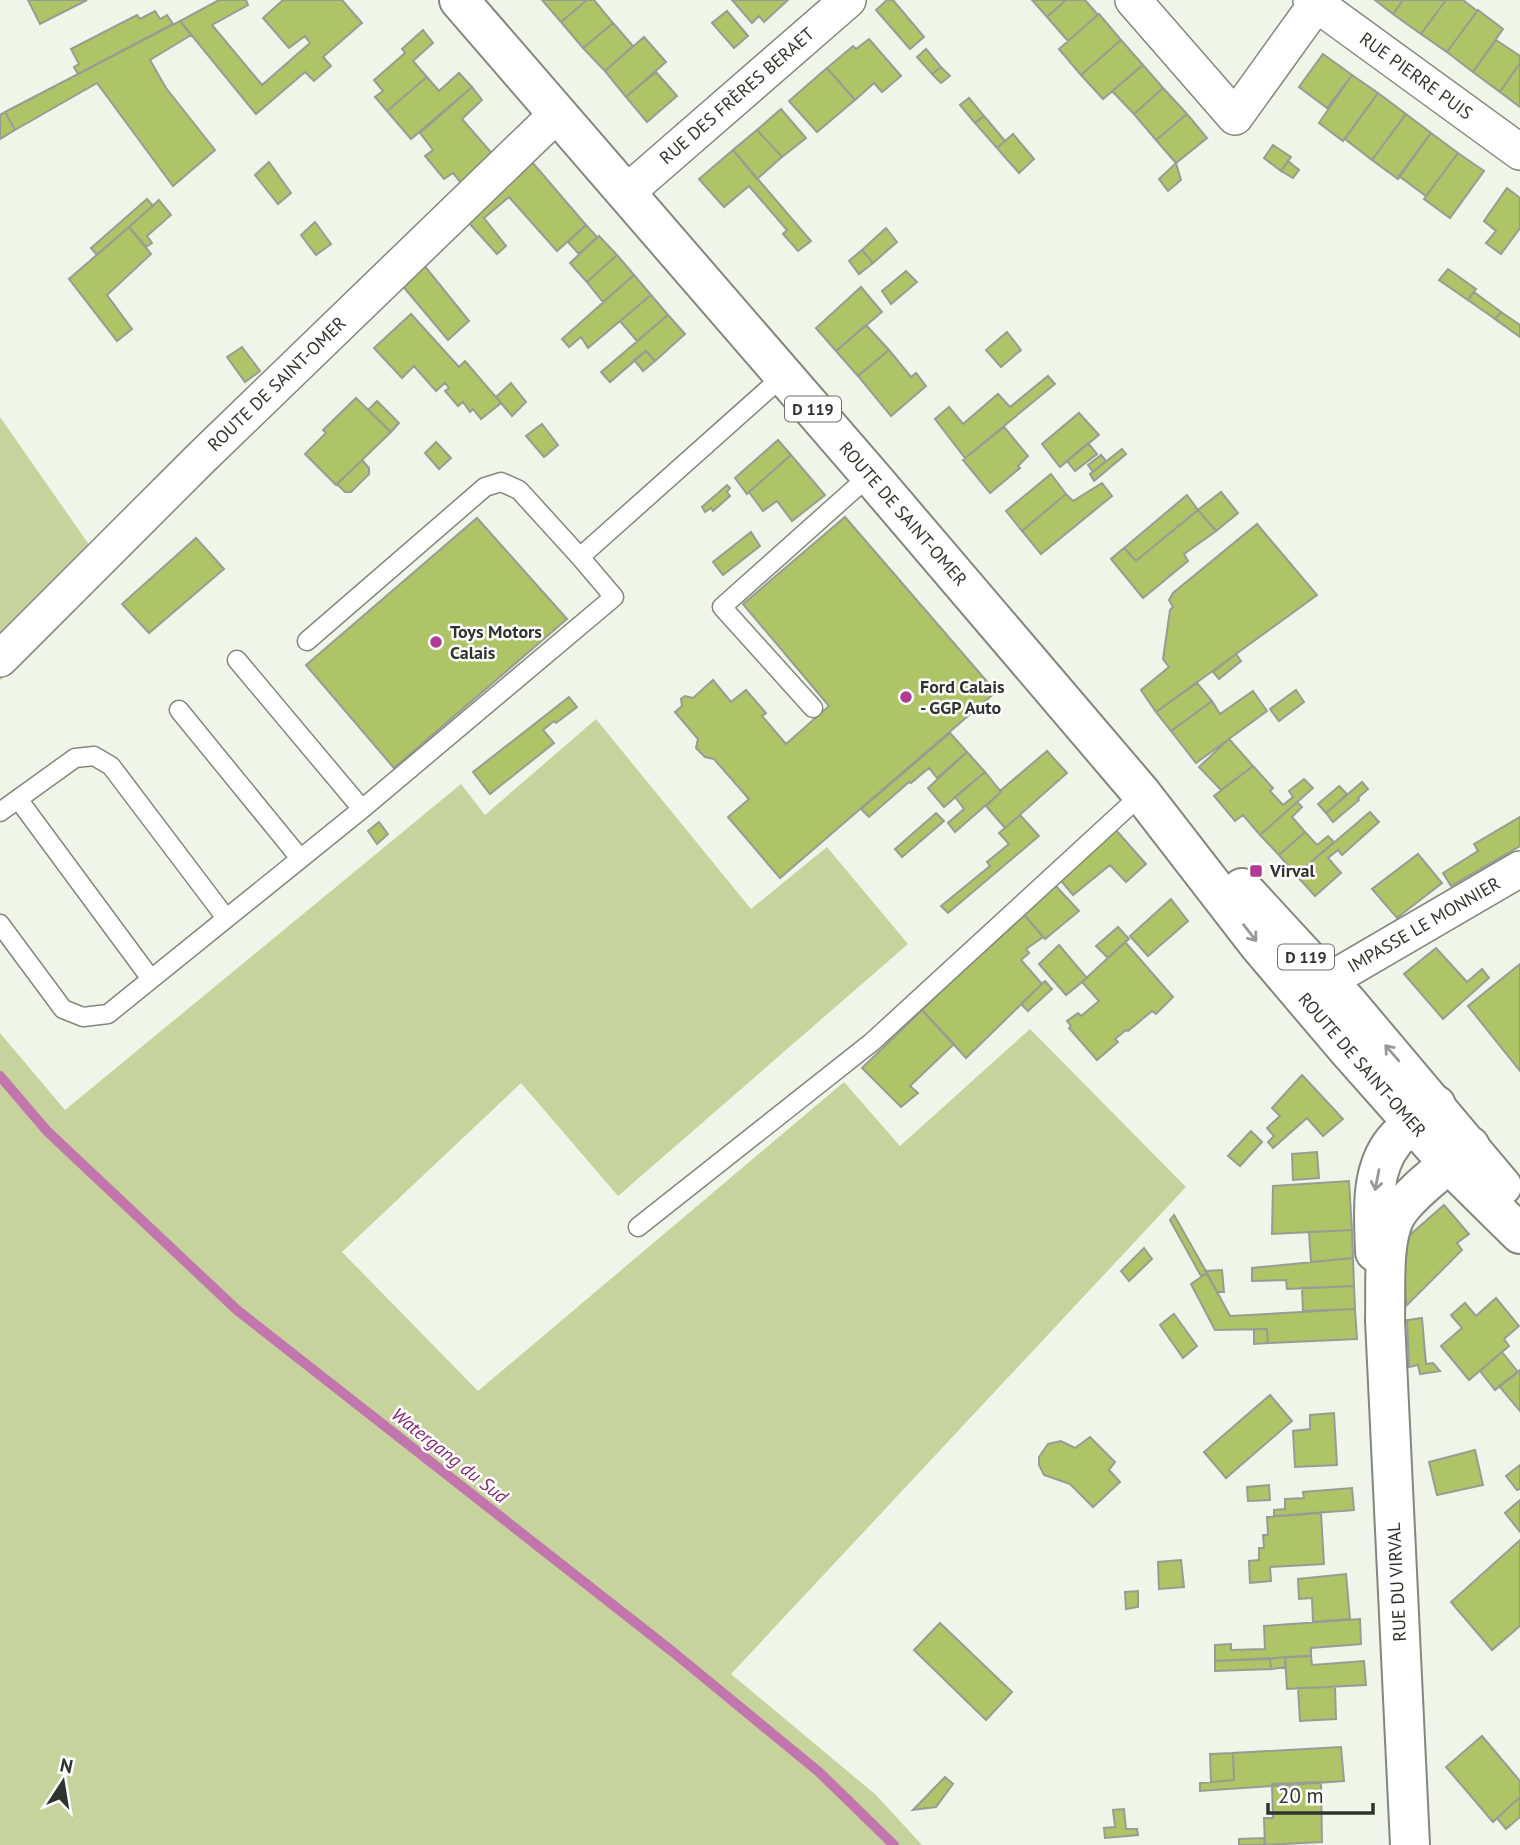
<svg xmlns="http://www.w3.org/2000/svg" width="1520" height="1845" viewBox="0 0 1520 1845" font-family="'PT Sans',sans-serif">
	<rect width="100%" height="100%" fill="#f1f4e9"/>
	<path fill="#c6d39d" d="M0 417 106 569 0 681Z
		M596 719 751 909 827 847 908 944 618 1196 521 1083 342 1252 478 1391 844 1082 900 1146 1030 1029 1186 1187 731 1674 876 1795 922 1845H0V1033L65 1110 461 784 485 815Z"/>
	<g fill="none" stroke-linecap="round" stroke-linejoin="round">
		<path stroke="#c276ad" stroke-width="10" d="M0 1076 47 1131 237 1310 673 1652 819 1772 894 1845"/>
	</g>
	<path fill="#afc367" stroke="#999c92" stroke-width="2" d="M28 0H87L40 24Z
		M219 0H246L248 5 212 25 262 85 310 43 305 36 289 48 263 18 283 0H342L362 23 323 57 331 66 314 81 305 72 256 114 180 21Z
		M542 0H587L561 22Z
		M587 0H594L613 23 583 48 561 22Z
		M732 0H788L764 22 759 16 752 23Z
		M887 0H893L924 37 910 49 876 10Z
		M1032 0H1066L1047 17Z
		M1066 0H1085L1098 15 1068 41 1047 17Z
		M1375 0H1403L1393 14Z
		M1403 0H1446L1421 34 1393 14Z
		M1446 0H1463L1477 11 1447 52 1421 34Z
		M1478 10 1503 29 1473 72 1447 52Z
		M155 11 160 19 167 15 173 24 78 74 74 67 79 64 71 49 137 15 140 19Z
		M727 11 748 36 734 48 712 23Z
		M1099 14 1121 40 1081 75 1059 49Z
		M180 21 191 35 150 60 166 88 215 150 173 186 97 83 15 130 5 112Z
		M613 23 633 46 605 71 583 48Z
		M423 30 433 43 413 61 427 77 387 111 375 97 383 91 374 80 405 53 402 49Z
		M644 37 666 62 626 97 605 71Z
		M869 39 901 76 882 92 874 83 855 100 827 68 853 46 856 49Z
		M1121 40 1143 65 1103 99 1081 75Z
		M1496 40 1520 56V63L1500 92 1473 72Z
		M926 49 941 67 932 74 917 57Z
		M1323 54 1352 75 1327 108 1299 87Z
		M1520 63V107L1500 92Z
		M1143 65 1163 88 1134 114 1112 91Z
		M941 67 950 76 941 83 932 74Z
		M827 68 855 100 817 132 789 101Z
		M656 72 677 96 647 122 626 97Z
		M459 73 472 87 411 139 387 111 427 77 439 91Z
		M1352 75 1378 93 1343 141 1319 123Z
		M472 87 482 100 462 119 496 158 462 184 453 173 444 179 425 156 433 150 420 133Z
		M1163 88 1187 114 1156 140 1134 114Z
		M1378 93 1406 114 1372 160 1345 139Z
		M969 98 984 116 975 123 960 105Z
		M781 109 806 138 782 157 757 130Z
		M5 112 15 130 0 139V115Z
		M1187 114 1207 138 1176 163 1156 140Z
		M1406 114 1431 133 1398 179 1372 160Z
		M984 116 1005 141 997 148 975 123Z
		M757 130 782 157 757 179 733 150Z
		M1431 133 1458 153 1426 196 1399 176Z
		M1013 134 1034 159 1019 173 997 148Z
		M1273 145 1291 157 1281 171 1264 158Z
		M733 150 811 241 798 251 783 234 787 230 749 186 724 207 699 179Z
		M1458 153 1484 171 1450 218 1424 199Z
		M1288 161 1299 170 1293 178 1281 171Z
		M269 162 291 193 278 204 255 175Z
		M532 162 586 225 557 251 509 197 484 218 506 246 497 254 468 222Z
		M1176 163 1181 180 1168 191 1159 179Z
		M1507 188 1520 198V228L1501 254 1486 243 1496 231 1484 221Z
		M147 199 153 206 97 255 91 248Z
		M159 200 171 215 147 236 152 243 146 247 129 227Z
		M315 222 331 244 316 255 301 235Z
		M586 225 597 237 579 254 568 242Z
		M129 227 151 254 107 295 132 329 117 341 69 279Z
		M886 228 897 242 873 263 862 250Z
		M599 236 617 255 587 282 570 263Z
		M862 250 873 263 859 274 849 261Z
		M617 255 634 275 603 302 587 282Z
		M423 264 469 321 448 340 401 284Z
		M1448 269 1476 289 1468 300 1439 280Z
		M906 271 917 282 891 304 882 291Z
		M634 275 651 295 588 348 581 337 569 347 562 339Z
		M861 287 882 312 836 351 816 328Z
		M1474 292 1501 312 1495 319 1468 300Z
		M651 295 668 315 637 341 620 321Z
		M1501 312 1520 325V337L1495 319Z
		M411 314 459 367 465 361 501 403 481 419 473 409 470 412 463 402 458 406 445 391 449 388 445 383 436 391 414 366 402 378 374 348Z
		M668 315 685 334 655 361 646 351 610 382 601 372Z
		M866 325 889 350 858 376 836 351Z
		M1007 332 1021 350 1001 367 986 350Z
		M242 347 260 371 245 382 227 357Z
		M889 350 911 377 916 373 926 386 891 416 858 376Z
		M646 351 655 361 643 371 634 360Z
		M1048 376 1055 384 965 458 935 419 949 407 963 424 998 394 1010 407Z
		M511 383 526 402 512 416 496 397Z
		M356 398 391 432 336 485 305 454 326 433 323 430Z
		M377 401 399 423 391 432 368 410Z
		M1079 413 1099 435 1060 467 1042 444Z
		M542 424 558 445 544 457 526 436Z
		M1004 427 1028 456 1018 466 1020 468 990 493 963 460Z
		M778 440 791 455 747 494 735 478Z
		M436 442 451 458 439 469 425 453Z
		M1088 443 1097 454 1075 471 1067 461Z
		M1122 449 1126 454 1094 481 1090 474Z
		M791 455 825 495 792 521 777 501 763 511 749 492Z
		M1101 455 1106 461 1093 472 1088 465Z
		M362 460 369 468V474L351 492H345L337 484Z
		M1051 474 1066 494 1022 531 1006 511Z
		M1102 483 1112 496 1041 554 1022 531 1066 494 1073 501Z
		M727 485 730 488 727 492 730 496 713 511 711 508 705 512 702 507Z
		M1221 492 1238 513 1216 531 1198 510Z
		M1187 495 1198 510 1136 561 1124 548Z
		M1198 510 1216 531 1184 554 1188 561 1143 598 1111 559 1124 548 1136 561Z
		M845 517 996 692 780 878 728 817 749 799 714 759 705 757 696 748 698 739 675 712 682 706 681 699 685 696 693 698 713 680 731 702 746 690 766 713 762 716 786 744 829 706 743 604Z
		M477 518 567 619 394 768 306 665Z
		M1257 524 1317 595 1156 712 1141 690 1169 667 1163 659 1170 610 1173 607 1169 600 1173 593Z
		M751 532 760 546 723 575 713 562Z
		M196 538 224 569 149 633 122 604Z
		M1236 654 1241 661 1219 679 1213 672Z
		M1197 683 1212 701 1171 731 1156 712Z
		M1296 690 1304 702 1279 721 1270 709Z
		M1253 691 1267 711 1196 763 1171 731 1212 701 1220 714Z
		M569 697 577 707 556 723 554 721 543 730 554 743 490 794 473 772Z
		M950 733 967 752 937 778 929 768 911 783 909 782 869 817 861 809Z
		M1229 739 1253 766 1221 790 1199 767Z
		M1047 751 1067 773 1005 828 986 806 1001 792 1000 791Z
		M967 752 985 772 944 807 928 788Z
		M1253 766 1273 788 1270 791 1283 805 1293 797 1289 791 1304 779 1313 788 1260 835 1243 815 1235 821 1214 796Z
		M985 772 1001 792 955 832 948 823 964 809 955 797Z
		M1362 782 1368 789 1358 798 1359 800 1333 822 1326 813Z
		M1339 786 1347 794 1326 813 1318 804Z
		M1297 802 1302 807 1292 817 1305 832 1279 855 1260 835Z
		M1370 812 1379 822 1342 855 1338 850 1328 858 1341 873 1315 896 1296 875Z
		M936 813 944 821 902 857 895 849Z
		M1020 815 1039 836 948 913 941 906 990 866 987 862 1009 844 999 833Z
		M1520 817V846L1451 886 1443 873 1478 851 1474 844Z
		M379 822 388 834 377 844 368 831Z
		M1115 829 1146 864 1126 882 1110 865 1073 895 1058 877Z
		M1305 832 1317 845 1328 836 1334 842 1296 875 1279 855Z
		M1418 854 1442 883 1397 918 1372 889Z
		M1053 883 1079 911 1045 939 1022 912Z
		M1171 899 1188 921 1148 956 1130 936Z
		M1022 912 1043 937 1026 949 1029 953 1021 960 1042 984 966 1058 922 1010Z
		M1118 927 1129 939 1108 958 1096 946Z
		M1125 942 1173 997 1156 1014 1152 1011 1128 1031 1126 1030 1115 1039 1118 1042 1097 1060 1069 1028 1071 1026 1067 1021 1078 1013 1081 1016 1099 1001 1082 982Z
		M1059 945 1087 978 1066 995 1039 964Z
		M1436 948 1467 982 1482 969 1489 978 1443 1019 1404 974Z
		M1520 964V1071L1468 1006Z
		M1045 981 1052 989 1028 1011 1021 1004Z
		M922 1010 954 1044 910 1086 918 1093 901 1107 862 1068Z
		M1302 1075 1343 1119 1323 1136 1307 1118 1273 1148 1268 1142 1274 1136 1267 1128 1280 1116 1272 1108Z
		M1251 1131 1262 1142 1240 1166 1228 1156Z
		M1317 1152 1319 1178 1293 1180 1292 1154Z
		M1349 1181 1352 1230 1272 1234 1273 1186Z
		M1444 1205 1469 1234 1457 1243 1462 1250 1406 1306 1403 1241Z
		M1174 1215 1207 1273 1201 1276 1170 1220Z
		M1352 1230 1353 1258 1311 1262 1309 1232Z
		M1144 1248 1152 1259 1129 1281 1121 1271Z
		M1353 1258 1354 1286 1287 1289 1286 1280 1252 1281V1268Z
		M1222 1270 1224 1292H1217L1205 1271Z
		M1207 1273 1230 1316 1355 1309 1357 1339 1268 1343 1267 1329 1215 1330 1191 1284Z
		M1354 1286 1355 1309 1303 1311 1302 1288Z
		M1496 1298 1519 1326 1504 1339 1509 1346 1469 1380 1441 1346 1462 1328 1451 1315 1465 1303 1476 1316Z
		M1174 1314 1197 1346 1183 1358 1160 1325Z
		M1422 1318 1426 1364 1433 1363 1440 1371 1420 1374 1418 1365 1409 1367 1407 1320Z
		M1254 1329H1267L1268 1343 1254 1344Z
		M1502 1352 1518 1372 1495 1390 1480 1371Z
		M1520 1370V1411L1499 1386Z
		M1270 1395 1292 1421 1226 1478 1204 1452Z
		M1334 1413 1337 1465 1295 1467 1293 1431 1310 1429V1415Z
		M1090 1437 1115 1462 1109 1470 1120 1482 1093 1507 1070 1484 1044 1475 1039 1465V1457L1048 1444 1061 1441 1075 1448Z
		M1475 1450 1483 1485 1437 1495 1429 1462Z
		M1520 1465V1489L1517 1490 1506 1476Z
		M1269 1485 1270 1500 1248 1501 1247 1487Z
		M1352 1488 1354 1510 1274 1516V1510L1285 1509V1499L1304 1498 1303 1492Z
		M1520 1500V1532L1505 1513Z
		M1321 1513 1324 1564 1270 1567 1271 1581 1250 1583 1249 1561 1259 1560V1548H1264L1263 1535H1268L1267 1517Z
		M1520 1540V1626L1492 1650 1451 1602Z
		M1181 1560 1184 1587 1159 1589 1158 1562Z
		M1346 1574 1350 1619 1313 1622 1312 1598 1299 1599 1298 1579Z
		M1138 1591V1607L1126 1609 1125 1592Z
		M1360 1619 1361 1644 1311 1648V1656L1215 1661V1645L1231 1644V1650L1265 1649 1264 1626Z
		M940 1623 1012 1692 986 1720 914 1650Z
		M1311 1656 1312 1665 1364 1661 1366 1685 1287 1689 1285 1657Z
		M1285 1657 1286 1667 1271 1669 1270 1659Z
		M1270 1659 1271 1669 1215 1671V1661Z
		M1335 1687 1336 1719 1300 1721 1298 1688Z
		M1482 1736 1520 1781V1797L1493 1822 1446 1767Z
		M1341 1747 1344 1781 1200 1791V1783L1234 1780 1233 1753Z
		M1233 1753 1234 1780 1211 1782 1210 1754Z
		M945 1777 953 1784 936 1807 913 1810Z
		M1321 1782 1322 1842 1265 1845 1264 1818H1273L1272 1784Z
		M1520 1797V1817L1506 1829 1497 1818Z
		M1124 1809 1126 1829H1137L1138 1835 1105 1838 1104 1828 1115 1827 1113 1810Z
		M1264 1838 1265 1845H1271H1239V1839Z"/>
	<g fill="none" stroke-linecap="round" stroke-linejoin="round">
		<g stroke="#84877d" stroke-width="21">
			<path id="service" d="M307 641 485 487 501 482 519 490 580 557 783 376
				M237 660 362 809
				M813 708 722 607 870 475
				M179 710 299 857
				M18 799 151 979
				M0 812 75 758 94 756 111 766 226 918
				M0 924 63 1009 83 1017 108 1014 362 809 614 597 580 557
				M638 1227 872 1042 1142 794"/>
		</g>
		<g stroke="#84877d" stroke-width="38">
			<path id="minor" d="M1133 0 1235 117 1317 3
				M1311 0 1520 152
				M626 193 848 0
				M0 659 199 460 557 114
				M1328 981 1520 869"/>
		</g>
		<g stroke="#84877d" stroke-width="42">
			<path id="tertiary" d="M1375 1252C1374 1215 1369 1172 1394 1141 1406 1127 1422 1116 1436 1105
				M1410 1845 1385 1320C1386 1291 1382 1243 1395 1217 1406 1195 1450 1164 1470 1146"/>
		</g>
		<g stroke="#84877d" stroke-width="42">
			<path id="primary" d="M459 0 870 475 1142 794 1258 944 1348 1050 1449 1164 1520 1234
				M1242 888 1347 1002 1502 1186"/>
		</g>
		<use href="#service" stroke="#fff" stroke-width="18"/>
		<use href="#minor" stroke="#fff" stroke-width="35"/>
		<use href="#tertiary" stroke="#fff" stroke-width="38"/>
		<use href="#primary" stroke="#fff" stroke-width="38"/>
	</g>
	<defs><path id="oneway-shaft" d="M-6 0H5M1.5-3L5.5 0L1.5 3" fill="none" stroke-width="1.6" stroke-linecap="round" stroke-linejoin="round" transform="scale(1.75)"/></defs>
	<g stroke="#989996">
		<use href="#oneway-shaft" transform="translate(1250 933) rotate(52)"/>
		<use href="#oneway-shaft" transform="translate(1392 1053) rotate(-131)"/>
		<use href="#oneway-shaft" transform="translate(1377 1180) rotate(101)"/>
	</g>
	<g fill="#af3b95" stroke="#fff" stroke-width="2.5">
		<circle cx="436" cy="642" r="7"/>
		<circle cx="906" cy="697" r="7"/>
		<rect x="1249" y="864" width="14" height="14" rx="3.5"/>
	</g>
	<g text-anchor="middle" stroke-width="5" stroke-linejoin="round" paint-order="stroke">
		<g fill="#fff" stroke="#6f706d" stroke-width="2">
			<rect x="785" y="396.5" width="56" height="25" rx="5"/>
			<rect x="1278" y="944.5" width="56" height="25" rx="5"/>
		</g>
		<g font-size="16" font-weight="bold" fill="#31332e">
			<text x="813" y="415">D 119</text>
			<text x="1306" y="963">D 119</text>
		</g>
		<g font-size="18" fill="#31332e" stroke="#fff">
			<text transform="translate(1416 76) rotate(36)" y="6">RUE PIERRE PUIS</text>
			<text transform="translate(737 96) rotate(-41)" y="6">RUE DES FRÈRES BERAET</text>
			<text transform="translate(277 384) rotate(-44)" y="6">ROUTE DE SAINT-OMER</text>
			<text transform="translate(903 514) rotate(49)" y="6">ROUTE DE SAINT-OMER</text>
			<text transform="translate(1424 925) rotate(-30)" y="6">IMPASSE LE MONNIER</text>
			<text transform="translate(1362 1065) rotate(49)" y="6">ROUTE DE SAINT-OMER</text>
			<text transform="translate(1397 1582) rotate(-93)" y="6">RUE DU VIRVAL</text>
		</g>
		<g font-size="18" font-weight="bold" fill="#31332e" stroke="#fff" text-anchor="start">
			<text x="450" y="638">Toys Motors<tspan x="450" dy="21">Calais</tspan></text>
			<text x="920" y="693">Ford Calais<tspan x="920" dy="21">- GGP Auto</tspan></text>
			<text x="1270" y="877">Virval</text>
		</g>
		<g font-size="19" font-style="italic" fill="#842970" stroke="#fff">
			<text transform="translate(450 1455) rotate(38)" y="7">Watergang du Sud</text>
		</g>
	</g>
	<g transform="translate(63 1782) rotate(12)" stroke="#ffffff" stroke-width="5" paint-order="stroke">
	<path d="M0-5L12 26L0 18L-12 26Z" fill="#31332e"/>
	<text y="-10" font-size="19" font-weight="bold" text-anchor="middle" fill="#31332e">N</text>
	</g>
	<path d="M1268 1803v10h105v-10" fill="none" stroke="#31332e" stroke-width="3.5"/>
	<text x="1278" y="1803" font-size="21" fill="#31332e" stroke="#ffffff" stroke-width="5" paint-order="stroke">20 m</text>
</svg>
